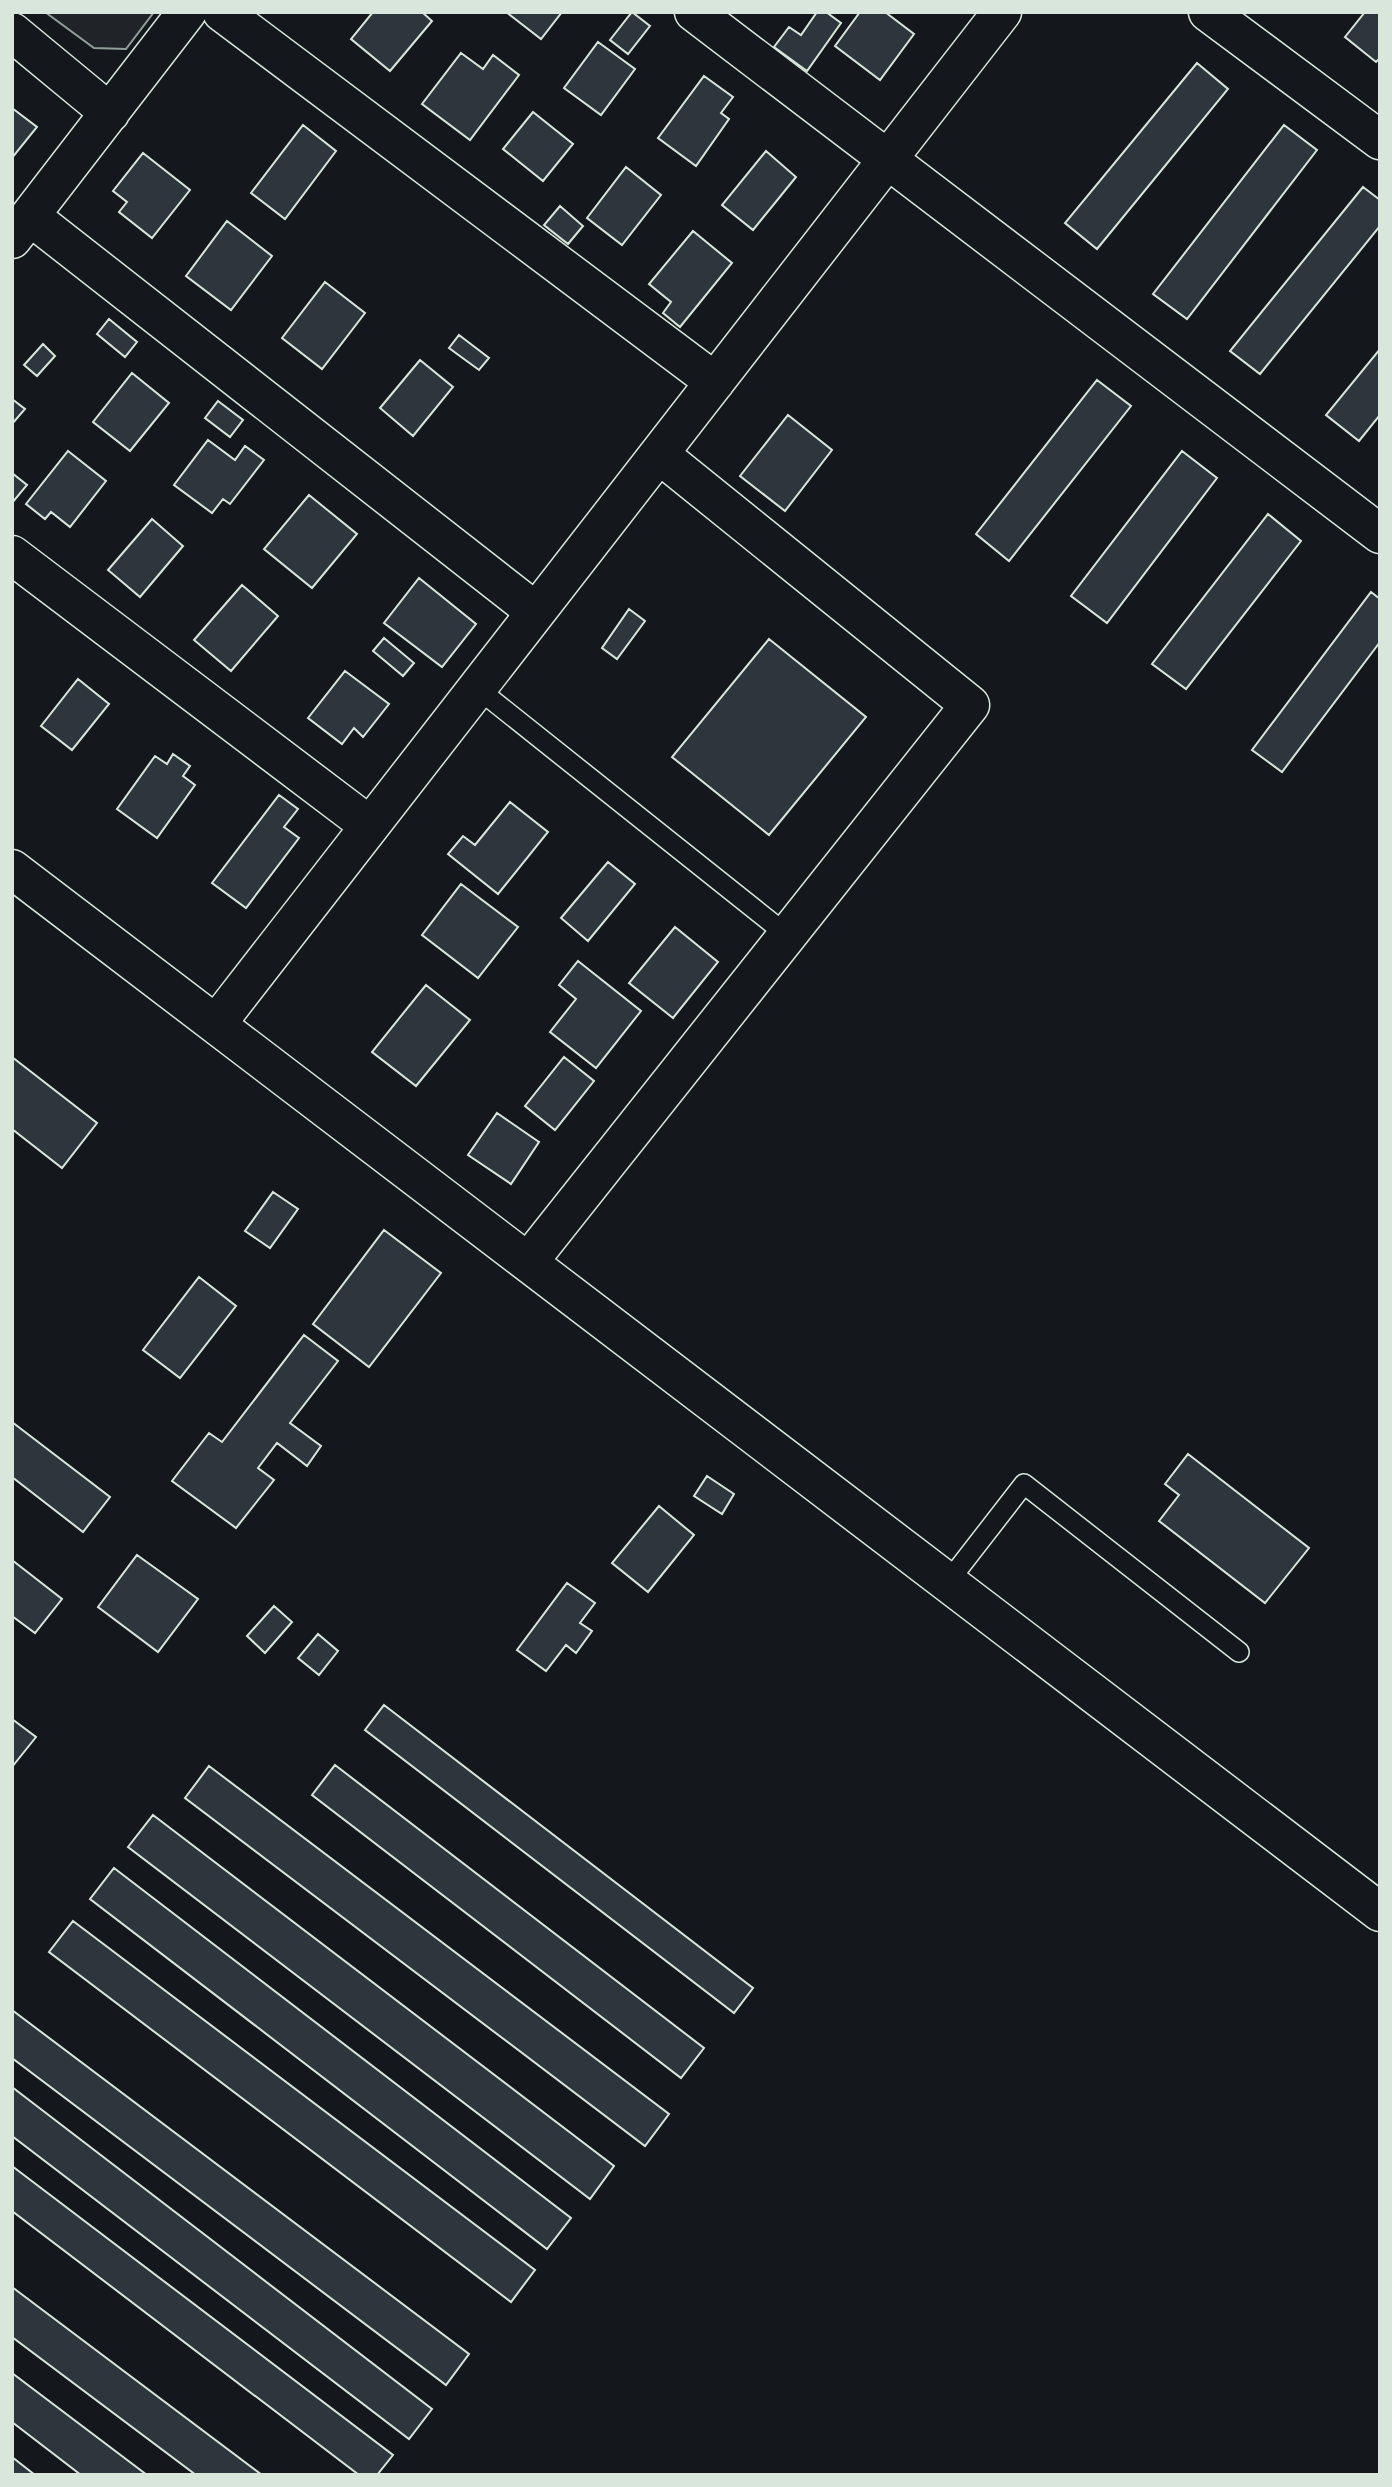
<svg xmlns="http://www.w3.org/2000/svg" width="1392" height="2487" viewBox="0 0 1392 2487" font-family="'Exo 2',sans-serif">
	<rect width="100%" height="100%" fill="#14181c"/>
	<path fill="#202428" stroke="#939e99" stroke-width="2" d="M45 12H154L126 49 94 48Z"/>
	<path fill="#2c363c" stroke="#d8e6dc" stroke-width="2" d="M373 12H422L432 21 390 71 351 39Z
		M506 12H562L541 39Z
		M632 12 650 26 628 54 610 40Z
		M817 12H826L841 23 807 71 774 47 789 27 801 35Z
		M860 12H885L914 34 880 80 835 46Z
		M1365 12H1380V58L1376 62 1345 37Z
		M598 42 635 69 601 115 564 88Z
		M461 53 483 69 493 55 519 75 470 140 422 104Z
		M1197 63 1228 89 1097 249 1065 223Z
		M704 76 733 97 721 113 729 119 696 166 658 138Z
		M12 108 37 127 12 158Z
		M533 112 573 144 543 181 503 149Z
		M303 125 336 151 285 219 251 193Z
		M1284 125 1317 150 1187 319 1153 294Z
		M766 151 796 177 753 230 722 205Z
		M143 153 190 190 152 238 119 212 127 202 113 191Z
		M626 167 661 195 622 245 587 218Z
		M1363 187 1380 200V226L1260 374 1230 351Z
		M560 206 583 226 568 244 544 225Z
		M227 221 272 256 231 310 186 276Z
		M693 231 732 263 680 327 663 313 671 302 649 284Z
		M325 282 365 313 322 369 282 338Z
		M109 319 137 342 125 357 97 334Z
		M459 335 489 358 479 370 449 348Z
		M43 344 55 356 37 376 24 365Z
		M1380 349V415L1359 441 1326 415Z
		M420 360 453 387 413 436 380 408Z
		M132 373 169 403 130 451 93 422Z
		M1097 380 1131 406 1009 561 976 534Z
		M12 399 25 409 12 424Z
		M218 401 243 420 230 437 205 418Z
		M788 415 832 450 785 511 740 476Z
		M208 440 235 460 245 446 264 460 230 504 223 499 212 513 174 485Z
		M68 451 106 481 70 527 51 512 45 519 26 504Z
		M1182 451 1217 478 1107 623 1071 596Z
		M12 473 27 485 12 503Z
		M309 495 357 534 312 588 264 549Z
		M1268 514 1301 541 1186 689 1152 664Z
		M152 519 183 546 140 597 108 570Z
		M419 578 476 624 442 667 384 623Z
		M242 585 278 616 231 671 194 640Z
		M1371 592 1380 599V642L1282 772 1252 750Z
		M629 609 645 621 617 659 602 648Z
		M384 638 414 663 403 676 373 651Z
		M769 639 866 717 769 835 672 757Z
		M345 671 389 704 363 737 354 728 342 744 308 718Z
		M78 679 109 704 72 750 41 726Z
		M173 754 190 766 183 776 195 785 157 838 117 809 155 756 167 764Z
		M279 795 298 809 284 827 299 838 246 908 212 883Z
		M510 802 548 832 498 894 448 854 463 836 475 845Z
		M608 862 635 884 588 941 561 918Z
		M461 884 518 927 478 978 422 935Z
		M675 927 718 962 673 1018 629 983Z
		M578 961 641 1011 596 1068 550 1032 576 999 559 985Z
		M426 985 470 1020 416 1086 372 1052Z
		M12 1057 97 1123 62 1168 12 1129Z
		M564 1057 594 1081 555 1130 525 1106Z
		M497 1113 539 1142 511 1184 468 1155Z
		M273 1192 298 1209 270 1248 245 1231Z
		M384 1230 441 1273 369 1367 313 1324Z
		M199 1277 236 1306 180 1378 143 1350Z
		M304 1335 338 1361 290 1423 321 1446 307 1466 277 1443 258 1468 274 1480 236 1528 172 1481 209 1433 222 1442Z
		M12 1422 110 1497 83 1532 12 1477Z
		M1188 1454 1309 1548 1265 1603 1159 1521 1179 1495 1165 1484Z
		M707 1476 734 1494 722 1514 694 1496Z
		M659 1506 694 1535 648 1592 612 1563Z
		M137 1555 198 1599 158 1652 98 1607Z
		M12 1560 62 1599 35 1633 12 1616Z
		M567 1583 595 1603 580 1623 592 1631 576 1653 566 1645 546 1671 517 1650Z
		M274 1606 292 1622 265 1653 247 1636Z
		M318 1634 338 1651 319 1675 298 1658Z
		M384 1705 753 1988 734 2013 365 1730Z
		M12 1719 36 1737 12 1767Z
		M335 1765 704 2048 681 2078 312 1795Z
		M209 1766 669 2114 645 2146 185 1798Z
		M153 1815 614 2166 590 2199 128 1847Z
		M114 1868 571 2218 547 2249 90 1899Z
		M73 1921 535 2270 511 2302 49 1952Z
		M12 2010 469 2354 446 2385 12 2058Z
		M12 2087 432 2409 409 2439 12 2136Z
		M12 2166 393 2455 377 2475H359L12 2211Z
		M12 2287 262 2475H196L12 2337Z
		M12 2373 147 2475H81L12 2422Z
		M12 2457 35 2475H12Z"/>
	<g fill="none" stroke-linecap="round" stroke-linejoin="round">
		<g stroke="#d8e6dc" stroke-width="22">
			<path id="lane" d="M477 688 787 935
				M948 1582 1024 1484 1239 1652"/>
		</g>
		<g stroke="#d8e6dc" stroke-width="41">
			<path id="street" d="M222 12 715 382
				M694 12 1380 534
				M1208 12 1380 140
				M12 32 110 113
				M30 216 536 612
				M12 239 187 12
				M12 555 370 826
				M217 1023 1002 12
				M529 1261 970 705 659 454"/>
		</g>
		<g stroke="#d8e6dc" stroke-width="41">
			<path id="secondary" d="M12 869 1380 1912"/>
		</g>
		<use href="#lane" stroke="#14181c" stroke-width="19"/>
		<use href="#street" stroke="#14181c" stroke-width="38"/>
		<use href="#secondary" stroke="#14181c" stroke-width="38"/>
	</g>
	<rect width="1392" height="2487" fill="none" stroke="#d8e6dc" stroke-width="28"/>
</svg>
